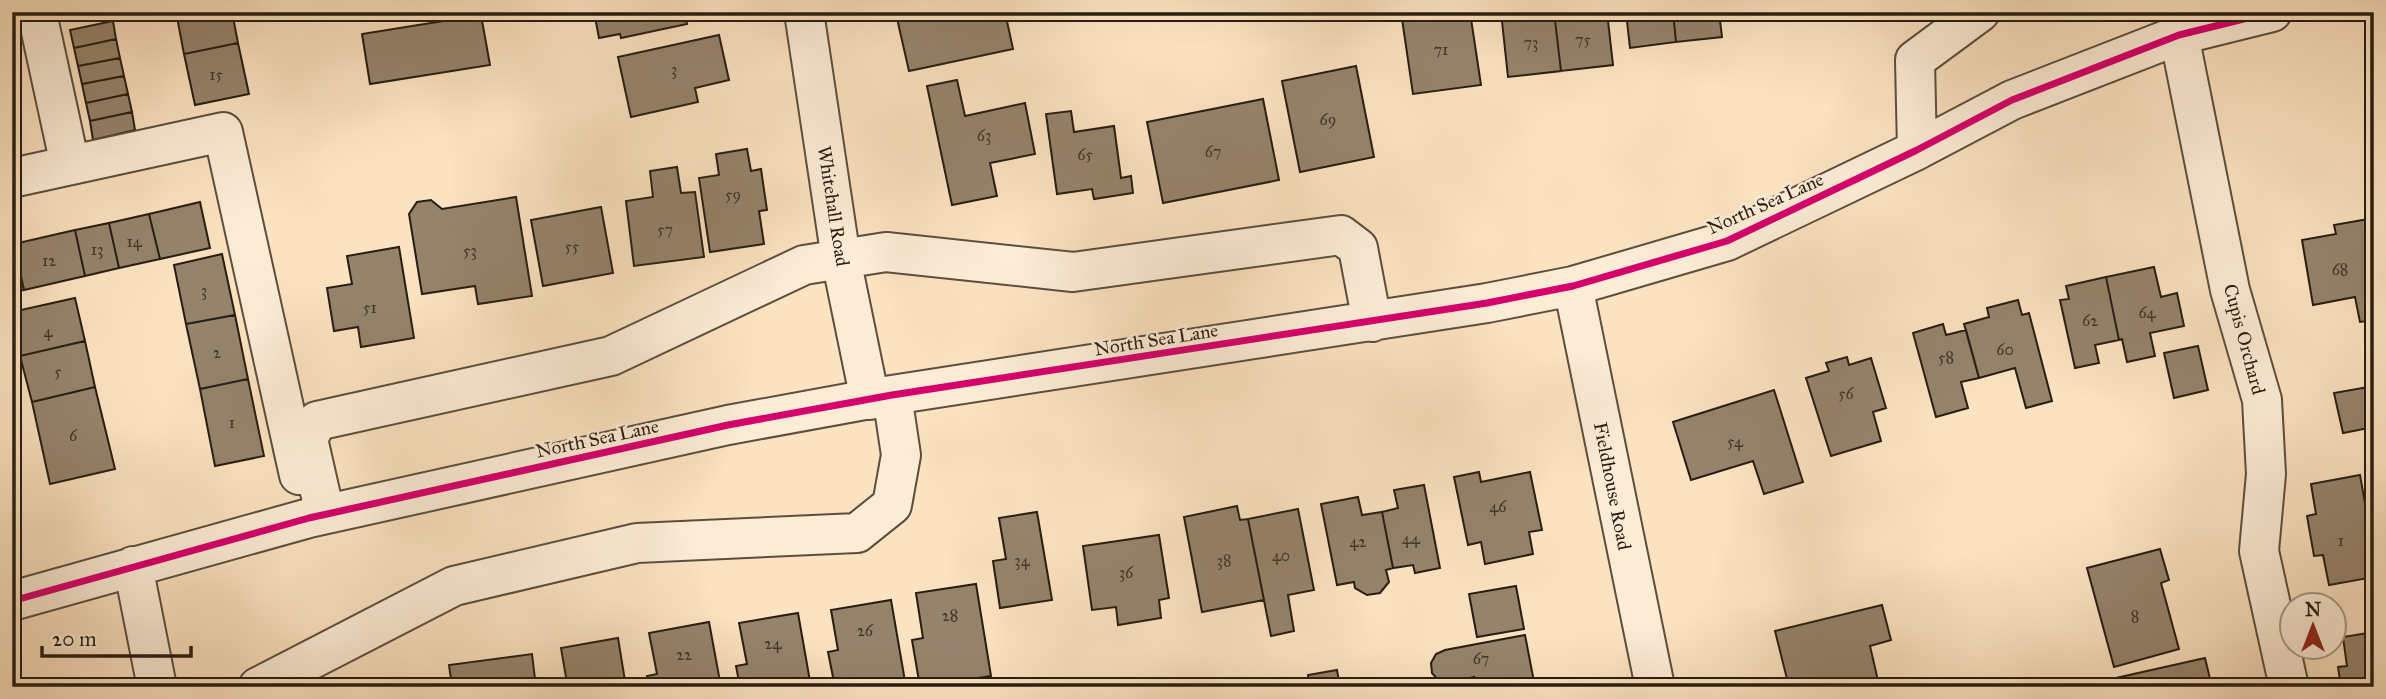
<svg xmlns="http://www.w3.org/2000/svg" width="2386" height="699" viewBox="0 0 2386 699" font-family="'IM FELL Great Primer',serif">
	<rect width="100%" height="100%" fill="#fbe2c0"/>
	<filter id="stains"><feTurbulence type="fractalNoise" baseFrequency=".00286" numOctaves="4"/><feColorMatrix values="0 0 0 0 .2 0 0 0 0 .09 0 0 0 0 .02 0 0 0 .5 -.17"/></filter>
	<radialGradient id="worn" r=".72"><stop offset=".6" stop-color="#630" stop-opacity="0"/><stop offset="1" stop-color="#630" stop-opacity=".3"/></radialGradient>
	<path fill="#95836c" stroke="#271d12" stroke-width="2" d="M176 12H232L238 43 184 54Z
		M615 12H685L687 24 621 38 620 34 599 38 595 17Z
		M905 12H1005L1013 49 909 71 896 14Z
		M1401 12H1470L1481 85 1413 94Z
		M1501 12H1554L1561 71 1508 77Z
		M1554 12H1607L1613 65 1561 71Z
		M1626 12H1673L1676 42 1630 48Z
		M1673 12H1719L1722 37 1676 42Z
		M481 15 490 65 370 84 362 34Z
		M113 21 116 39 74 48 70 30Z
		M719 35 729 80 695 88 698 102 631 117 618 57Z
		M116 39 120 58 78 66 74 48Z
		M238 43 249 94 195 105 184 54Z
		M120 58 124 76 82 84 78 66Z
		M1356 66 1374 157 1300 172 1282 81Z
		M124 76 128 94 86 103 82 84Z
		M957 80 965 116 1025 103 1035 154 990 163 997 196 952 205 927 86Z
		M128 94 132 112 90 121 86 103Z
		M1263 99 1279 180 1163 203 1147 122Z
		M1071 111 1074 132 1114 126 1121 178 1131 176 1133 193 1094 199 1092 189 1057 194 1046 114Z
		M132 112 135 130 93 140 90 121Z
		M747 149 751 171 761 169 767 210 759 211 764 244 710 252 699 178 719 175 716 154Z
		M677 167 681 193 695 192 704 257 634 266 626 201 653 197 650 171Z
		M516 197 532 296 478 304 475 286 422 294 409 214 417 202 431 200 442 209Z
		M200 202 210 248 160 259 149 214Z
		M601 207 613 273 543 286 531 220Z
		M149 214 160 259 119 268 109 223Z
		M2374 218V320L2360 322 2355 297 2313 305 2302 240 2336 234 2334 225Z
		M109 223 119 268 85 276 75 230Z
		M75 230 85 276 24 290 14 244Z
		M12 244 24 290 12 292Z
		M399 247 414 338 361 347 358 327 334 331 327 288 352 284 347 256Z
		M222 254 235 315 186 324 174 265Z
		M2154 267 2161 297 2177 293 2184 326 2150 333 2155 356 2127 362 2122 339 2119 340 2106 277Z
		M2106 277 2119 340 2095 345 2099 363 2075 368 2060 300 2069 299 2066 286Z
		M75 298 85 341 20 356 12 312Z
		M2018 300 2022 315 2029 313 2052 401 2026 408 2015 368 1979 378 1964 324 1989 317 1987 308Z
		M235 315 248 379 200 389 186 324Z
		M1943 324 1946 335 1966 330 1979 378 1961 382 1968 408 1936 417 1913 333Z
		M85 341 95 387 32 402 20 356Z
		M2198 346 2208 390 2174 398 2164 353Z
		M1847 357 1849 365 1871 358 1886 408 1873 412 1881 441 1831 456 1806 378 1829 371 1826 363Z
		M248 379 264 456 215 466 200 389Z
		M2374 386V427L2343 433 2334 393Z
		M95 387 115 469 50 484 32 402Z
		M1774 390 1803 482 1764 494 1753 461 1691 480 1673 422Z
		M1479 472 1481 482 1530 472 1542 530 1529 532 1533 554 1485 564 1481 542 1468 545 1454 477Z
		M2360 475 2366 509 2374 508V529L2370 530 2374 550V577L2329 585 2323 555 2314 556 2307 516 2316 514 2311 484Z
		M1424 485 1440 568 1415 573 1413 565 1393 568 1382 512 1398 508 1394 490Z
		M1358 497 1362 515 1382 512 1393 568 1386 570 1389 582 1380 593 1367 595 1355 588 1354 582 1337 585 1321 504Z
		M1237 506 1240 520 1248 519 1264 600 1202 612 1184 517Z
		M1298 509 1314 590 1288 595 1294 631 1271 636 1248 519Z
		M1037 512 1052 600 1000 608 993 561 1006 559 999 518Z
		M1159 535 1169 598 1159 600 1161 618 1118 625 1116 607 1092 610 1083 546Z
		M2160 549 2169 580 2161 583 2179 649 2114 667 2087 568Z
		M976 584 991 676 920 687 912 640 923 638 916 593Z
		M1516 586 1524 629 1477 637 1469 594Z
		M891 600 906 687H835L828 652 838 650 831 610Z
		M1882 605 1891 640 1870 646 1879 685 1789 687 1775 631Z
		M798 613 811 687H740L736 666 747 664 739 623Z
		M709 622 721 687H649L647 676 657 674 649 633Z
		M2374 632V687H2341L2338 667 2347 666 2343 637Z
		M1525 635 1535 687H1476L1474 677 1449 683 1439 681 1432 673 1431 663 1436 654 1445 650Z
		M618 638 626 687H554L567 683 561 648Z
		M532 654 536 687H452L449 665Z
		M2205 658 2212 687H2090L2089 684Z
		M1337 670 1340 687H1310L1308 675Z"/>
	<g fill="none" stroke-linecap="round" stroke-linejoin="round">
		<g stroke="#5c4e3e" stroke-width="42">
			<path id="minor" d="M804 12 841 259 870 400
				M40 27 70 165
				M2179 35 2230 290 2262 400 2266 474 2259 551 2289 687
				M1917 150 1915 60 1980 12
				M12 178 223 132 299 475
				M1573 286 1655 687
				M325 514 308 439 317 421 611 356 804 265 886 252 1073 272 1341 235 1358 248 1372 322
				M133 566 157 687
				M12 601 309 518 728 425 892 395 1487 303 1573 286 1727 241 1917 150 2012 100 2179 35 2272 12
				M258 687 454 586 637 543 857 533 892 505 901 455 892 395"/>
		</g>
		<use href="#minor" stroke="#fcecd6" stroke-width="38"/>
		<g stroke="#fcecd6" stroke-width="11">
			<path id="cycleway" d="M12 601 309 518 728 425 892 395 1487 303 1573 286 1727 241 1917 150 2012 100 2179 35 2272 12"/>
		</g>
		<use href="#cycleway" stroke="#d6006c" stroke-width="7"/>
	</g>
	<g text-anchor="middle" stroke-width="5" stroke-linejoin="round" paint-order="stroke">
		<g font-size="16" fill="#423628">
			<text x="1583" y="45">75</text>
			<text x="1531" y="48">73</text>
			<text x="1441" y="55">71</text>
			<text x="674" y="75">3</text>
			<text x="216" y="80">15</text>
			<text x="1328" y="125">69</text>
			<text x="984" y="141">63</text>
			<text x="1213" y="157">67</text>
			<text x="1085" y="160">65</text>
			<text x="733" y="200">59</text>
			<text x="665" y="235">57</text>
			<text x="134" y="247">14</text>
			<text x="572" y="252">55</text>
			<text x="97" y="255">13</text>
			<text x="470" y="256">53</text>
			<text x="49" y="266">12</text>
			<text x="2340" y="275">68</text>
			<text x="204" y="296">3</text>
			<text x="370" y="313">51</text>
			<text x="2147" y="318">64</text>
			<text x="2090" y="326">62</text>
			<text x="48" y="337">4</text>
			<text x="2005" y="355">60</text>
			<text x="217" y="358">2</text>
			<text x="1946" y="363">58</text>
			<text x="58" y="377">5</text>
			<text x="1846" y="399">56</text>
			<text x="232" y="428">1</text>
			<text x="73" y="441">6</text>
			<text x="1735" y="447">54</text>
			<text x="1498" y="512">46</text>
			<text x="1411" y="544">44</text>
			<text x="2341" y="546">1</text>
			<text x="1358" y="547">42</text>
			<text x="1281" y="561">40</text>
			<text x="1022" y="566">34</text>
			<text x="1224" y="566">38</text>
			<text x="1126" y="578">36</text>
			<text x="950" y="621">28</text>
			<text x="2135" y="622">8</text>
			<text x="865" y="636">26</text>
			<text x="773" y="649">24</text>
			<text x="684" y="660">22</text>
			<text x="1481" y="664">67</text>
		</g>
		<g font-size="19" fill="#271d12" stroke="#fcecd6">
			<text transform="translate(1765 203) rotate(-24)" y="7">North Sea Lane</text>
			<text transform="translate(834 206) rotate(81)" y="7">Whitehall Road</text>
			<text transform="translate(1156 339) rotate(-9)" y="7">North Sea Lane</text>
			<text transform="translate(2245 339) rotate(75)" y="7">Cupis Orchard</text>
			<text transform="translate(597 438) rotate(-12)" y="7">North Sea Lane</text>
			<text transform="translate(1613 486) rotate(79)" y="7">Fieldhouse Road</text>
		</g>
	</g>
	<rect width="2386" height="699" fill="none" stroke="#fbe2c0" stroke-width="42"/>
	<rect x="14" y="14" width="2358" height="671" fill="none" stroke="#271d12" stroke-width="3.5"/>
	<rect x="21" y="21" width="2344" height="657" fill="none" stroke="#271d12" stroke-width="2"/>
	<g transform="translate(2313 626)"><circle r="33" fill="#fcecd6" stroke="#a79988" stroke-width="2"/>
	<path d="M0-5L12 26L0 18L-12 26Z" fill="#8f2418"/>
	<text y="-10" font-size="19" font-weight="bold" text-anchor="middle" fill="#271d12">N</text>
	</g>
	<path d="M42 646v10h149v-10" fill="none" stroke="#271d12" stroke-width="3.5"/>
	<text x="52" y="646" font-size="21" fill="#271d12" stroke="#fcecd6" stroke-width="5" paint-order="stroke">20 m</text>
	<rect width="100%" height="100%" filter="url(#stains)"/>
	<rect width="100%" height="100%" fill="url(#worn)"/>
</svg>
